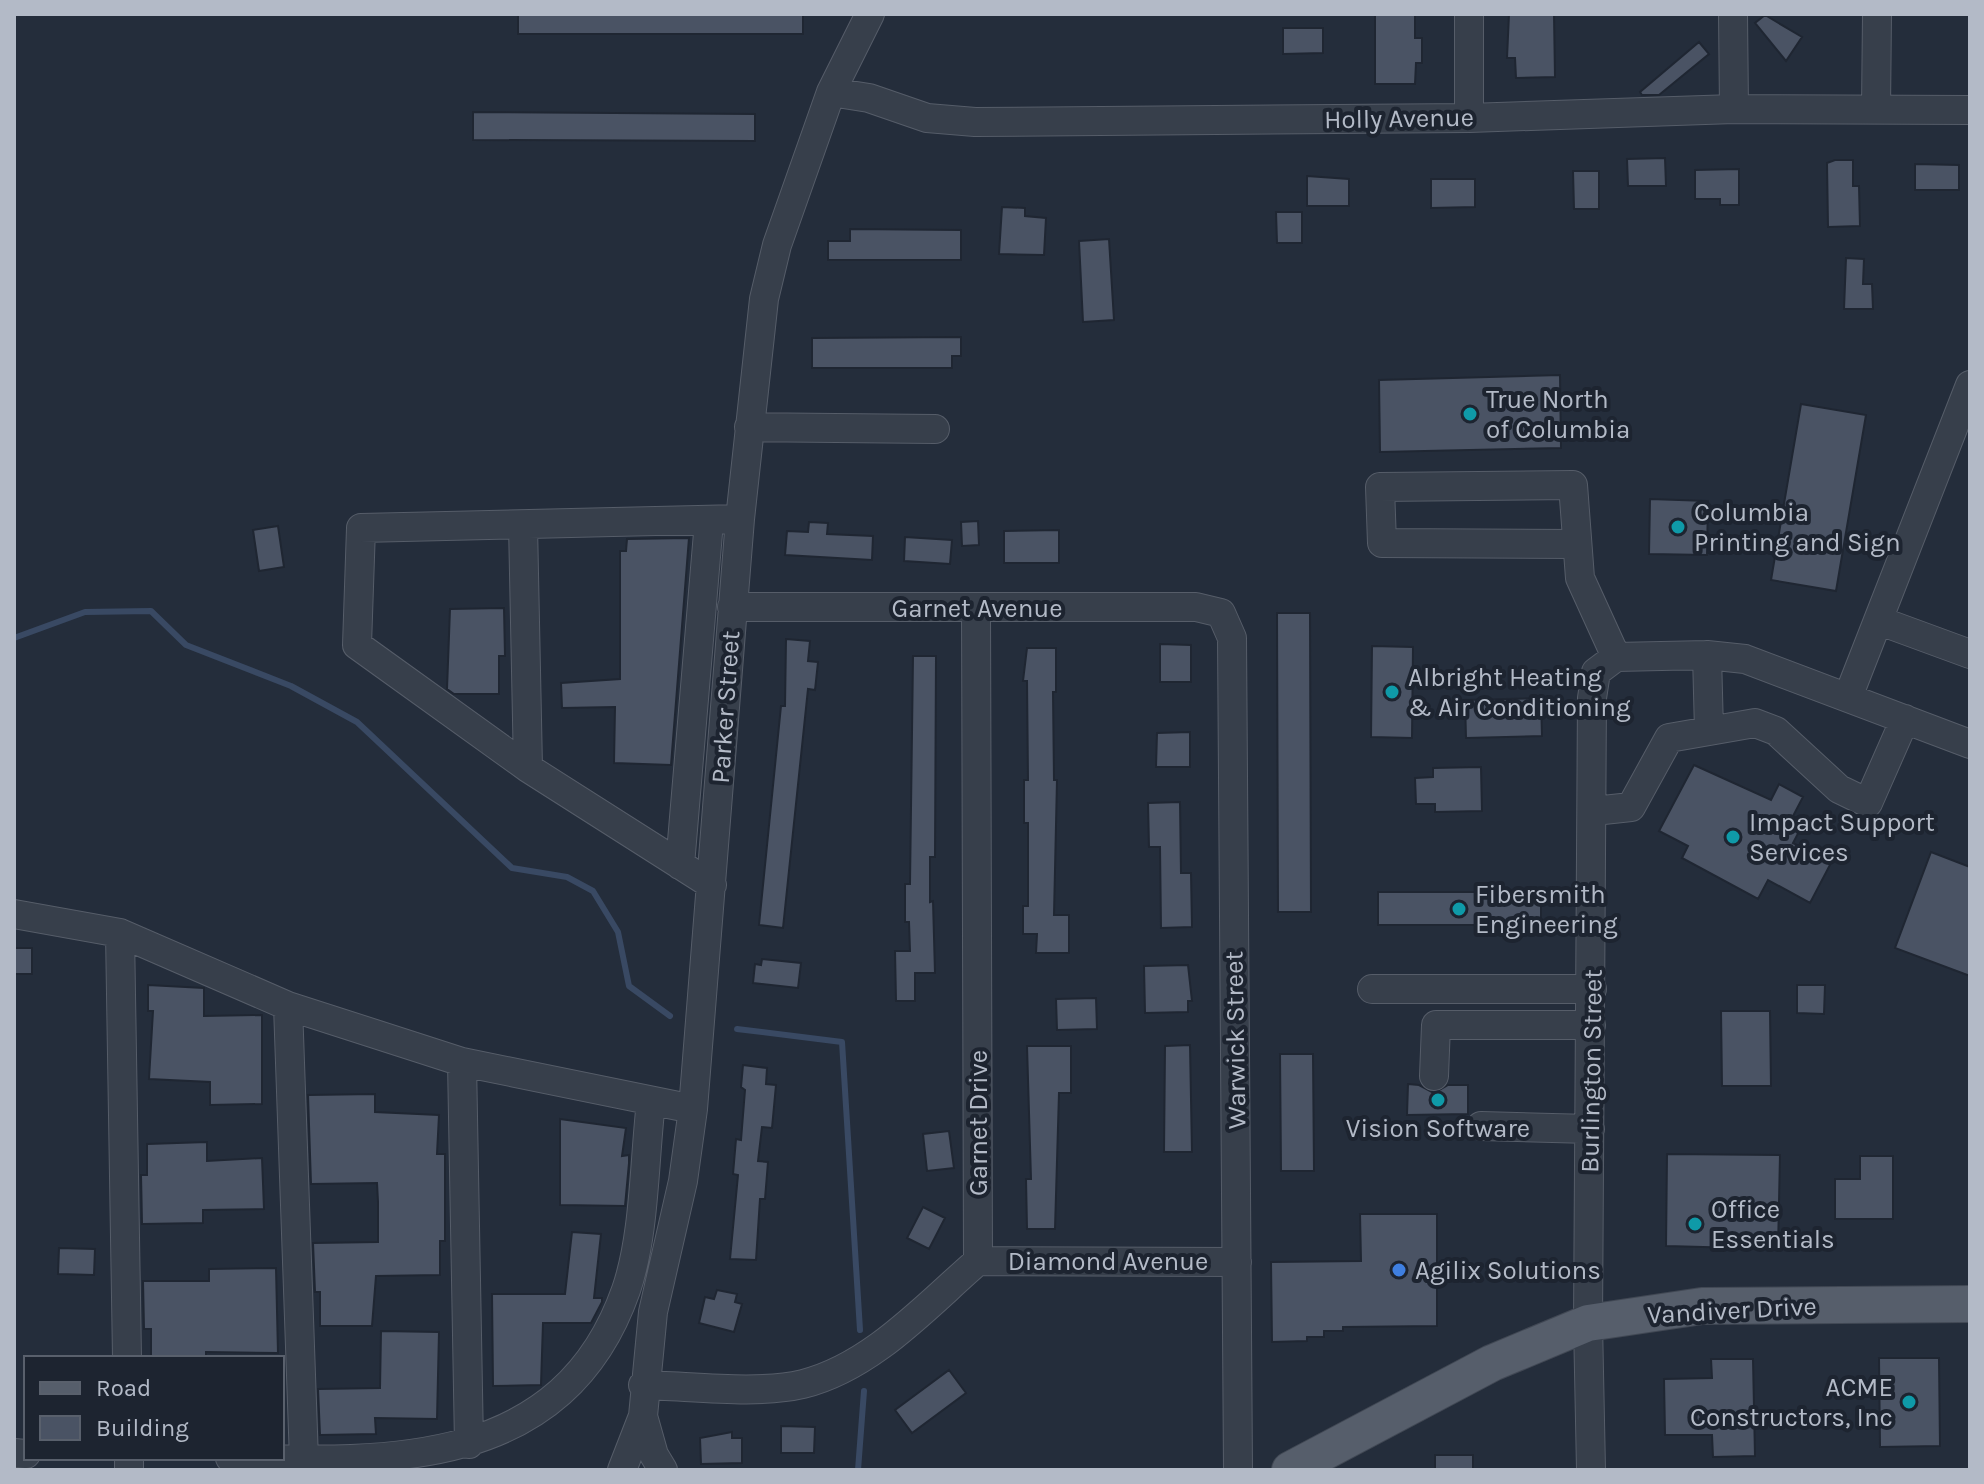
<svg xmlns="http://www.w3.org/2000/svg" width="1984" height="1484" viewBox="0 0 1984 1484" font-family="Karla,sans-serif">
	<rect width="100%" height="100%" fill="#242d3b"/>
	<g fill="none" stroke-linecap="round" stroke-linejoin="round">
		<path stroke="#394963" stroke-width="6" d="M14 638 85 612 151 611 186 645 291 686 357 722 512 868 567 877 593 891 618 932 629 986 670 1016
			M737 1029 842 1042 860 1330
			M858 1470 864 1391"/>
	</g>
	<path fill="#4a5364" stroke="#1f2632" stroke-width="2" d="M518 14H803V34H518Z
		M1375 14H1415V38H1422V63H1416L1415 84H1375Z
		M1509 14H1554L1555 77 1516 78 1515 58H1507Z
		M1765 15 1802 37 1786 61 1755 23Z
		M1283 28H1323V53L1283 54Z
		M1699 42 1709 54 1659 95H1642L1640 92Z
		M473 112 755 114V141L473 140Z
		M1665 158 1666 186H1628L1627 159Z
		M1835 160H1853V186H1859L1860 226 1828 227 1827 163Z
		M1915 164 1959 165V190H1915Z
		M1739 169V205H1720V199H1695V170Z
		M1573 171H1599V209H1574Z
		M1307 176 1349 179V206H1307Z
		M1431 179H1475V207L1431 208Z
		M1002 207 1025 208V216L1046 218 1044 255 999 254Z
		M1276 212H1302V243H1277Z
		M850 229 961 230V260H828V241H850Z
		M1109 239 1114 320 1083 322 1079 241Z
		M1846 258 1864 259 1863 284H1872L1873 309H1844Z
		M961 337V356H952V368H812V338Z
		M1560 375 1561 448 1380 452 1379 380Z
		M1801 404 1866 415 1836 591 1771 580Z
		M1650 499 1708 501 1707 555 1649 554Z
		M978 521 979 545 962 546 961 522Z
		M809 522 828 523 827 534 873 536 872 560 785 555 787 531 808 532Z
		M278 526 284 567 259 571 253 530Z
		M1059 530V563H1004V531Z
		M905 537 952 540 950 564 904 561Z
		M689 538 671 765 614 763 615 707 562 708 561 683 620 679V551H626L627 539Z
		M504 608 505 656H499V694H454L447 689 450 609Z
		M1277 613H1310L1311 912H1278Z
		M786 639 810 641 808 661 818 662 815 690 808 689 783 928 759 925 781 706H785Z
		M1160 644 1191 645V682H1160Z
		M1372 646 1413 647 1412 738 1371 737Z
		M1027 648H1056V692H1053L1054 780H1057L1054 915H1069V953H1036L1037 934H1023V906H1028V823H1024V780H1028L1027 681H1023Z
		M913 656H936L935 857H930V902L933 901 935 973H915V1001H896L895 951H910L909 922H905V884H910Z
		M1541 698 1542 736 1466 738 1465 700Z
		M1190 732V767H1156L1157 733Z
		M1694 765 1771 800 1779 784 1803 797 1793 816 1804 822 1793 843 1831 863 1810 903 1768 880 1758 899 1682 858 1688 846 1659 831Z
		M1481 767 1482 811 1435 812V804H1416L1415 778 1433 777V768Z
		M1180 802 1181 873H1191L1192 927 1161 928 1160 847H1149L1148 803Z
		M1931 852 1970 867V976L1895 948Z
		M1378 892H1541V925H1378Z
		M14 948H32V974H14Z
		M762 959 801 963 798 988 753 983 755 964 761 965Z
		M1188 965 1192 1001H1188V1012L1145 1013 1144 966Z
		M148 985 204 988V1016L262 1015V1104L210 1105V1082L149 1079 153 1011H148Z
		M1797 985H1825L1824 1014 1797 1013Z
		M1096 998 1097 1029 1057 1030 1056 999Z
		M1721 1011H1770L1771 1086H1722Z
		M1190 1045 1192 1152H1164L1165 1046Z
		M1027 1046H1071V1093H1059L1055 1229H1027L1026 1179H1031Z
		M1280 1054H1313L1314 1171H1281Z
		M743 1065 767 1068 766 1084 776 1085 772 1128 762 1127 758 1161 768 1162 765 1199H760L756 1260 730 1259 738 1175 733 1174 736 1139 741 1140 745 1090 741 1087Z
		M1408 1084 1419 1085 1434 1093 1448 1085H1468V1114L1407 1115Z
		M375 1094V1112L439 1115 437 1154H445V1241H440V1275L376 1276 372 1326H320V1292H315L313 1243 378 1242V1202L377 1183 311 1184 308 1095Z
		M560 1119 626 1128 622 1156 629 1155V1163L625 1206 560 1205Z
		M949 1131 954 1168 927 1171 923 1134Z
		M207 1142V1161L262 1158 264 1209 203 1210V1223L142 1224 141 1175H147V1144Z
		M1667 1154 1780 1155 1778 1249 1666 1246Z
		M1860 1156H1893V1219H1835V1179H1860Z
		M923 1207 945 1218 929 1249 907 1238Z
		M1360 1214H1437V1326L1343 1327V1331H1324V1337H1307V1341L1272 1342 1271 1262 1361 1261Z
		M572 1232 601 1234 594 1298H602V1302L591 1323H543L541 1385 493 1386 492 1294H565Z
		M59 1248 95 1249 94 1275 58 1274Z
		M276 1268 278 1353 206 1352V1358H151V1329H144L143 1281H209V1269Z
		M717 1290 737 1294 735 1302 742 1304 734 1332 699 1323 705 1297 714 1299Z
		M381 1331 439 1332 437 1419 375 1418 376 1434 320 1435 318 1389 380 1388Z
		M1879 1358H1939L1940 1446 1880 1447Z
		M1711 1359H1753L1755 1456 1713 1457 1712 1435H1665L1664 1379 1712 1378Z
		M949 1370 966 1393 912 1433 895 1410Z
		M781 1426 815 1427 814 1453H781Z
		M732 1432V1438H742V1463L701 1464 700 1438Z
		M1435 1455H1473V1470H1435Z"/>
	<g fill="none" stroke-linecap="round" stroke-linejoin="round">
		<g stroke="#565d69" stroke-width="30">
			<path id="minor" d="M1733 14 1734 109
				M831 92 869 98 927 118 975 122 1469 118 1734 109 1970 110
				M1876 109 1877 14
				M1469 118V14
				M749 427 935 429
				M523 525 528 768
				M1576 544 1382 543 1380 487 1573 485 1580 578 1616 657
				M732 607H1196L1221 613 1232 638 1238 1470
				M1880 621 1970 654
				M1707 655 1709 731
				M1848 697 1970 385
				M1594 811 1631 807 1669 738 1755 723 1776 731 1839 789 1868 803 1905 719
				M680 865 709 521
				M712 885 528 768 357 645 361 528 740 519
				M14 914 120 933 288 1006 462 1062 693 1109
				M120 933 127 1358
				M1372 989H1592
				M288 1006 304 1460
				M462 1062 469 1444
				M1434 1076 1436 1025H1591
				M1481 1126 1590 1129
				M978 1261 1237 1262
				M643 1385C691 1386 757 1395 803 1384 872 1367 927 1305 978 1261L976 609
				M643 1416 654 1455 663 1470
				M14 1453 26 1454
				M129 1458V1470
				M230 1458C389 1463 563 1469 626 1290 645 1235 644 1161 651 1102
				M622 1470 643 1416 653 1312 683 1181 693 1109 740 519 764 299 777 245 831 92 870 14
				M1591 1470 1588 1323 1592 698 1596 672 1616 657 1707 655 1745 659 1970 744"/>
		</g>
		<g stroke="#414854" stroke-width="38">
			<path id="major" d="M1290 1470 1492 1363 1588 1323 1702 1306 1970 1304"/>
		</g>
		<use href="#minor" stroke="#373f4b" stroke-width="28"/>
		<use href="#major" stroke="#565e6b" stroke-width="36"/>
	</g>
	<g fill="#0f9aa8" stroke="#1d2430" stroke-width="3">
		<circle cx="1470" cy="414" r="8"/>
		<circle cx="1678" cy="527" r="8"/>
		<circle cx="1392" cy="692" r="8"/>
		<circle cx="1733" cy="837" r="8"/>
		<circle cx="1459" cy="909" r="8"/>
		<circle cx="1438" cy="1100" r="8"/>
		<circle cx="1695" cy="1224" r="8"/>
		<circle cx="1909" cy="1402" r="8"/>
	</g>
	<circle fill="#3f7fe0" stroke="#1d2430" stroke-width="3" cx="1399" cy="1270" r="8"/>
	<g text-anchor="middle" stroke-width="8" stroke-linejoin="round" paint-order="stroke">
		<g font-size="26" fill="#b3bac7" stroke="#1d2430">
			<text transform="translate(1399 118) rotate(-1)" y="9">Holly Avenue</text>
			<text x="977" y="617">Garnet Avenue</text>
			<text transform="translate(725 707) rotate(-86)" y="9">Parker Street</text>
			<text transform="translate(1235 1040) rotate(-91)" y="9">Warwick Street</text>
			<text transform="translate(1591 1071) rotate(-89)" y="9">Burlington Street</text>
			<text transform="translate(978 1123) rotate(-90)" y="9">Garnet Drive</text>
			<text x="1108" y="1270">Diamond Avenue</text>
			<text transform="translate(1732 1310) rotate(-3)" y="9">Vandiver Drive</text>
		</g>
		<g font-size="26" fill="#b3bac7" stroke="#1d2430" text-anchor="start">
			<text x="1486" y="408">True North<tspan x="1486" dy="30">of Columbia</tspan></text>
			<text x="1694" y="521">Columbia<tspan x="1694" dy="30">Printing and Sign</tspan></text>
			<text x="1408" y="686">Albright Heating<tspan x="1408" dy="30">&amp; Air Conditioning</tspan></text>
			<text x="1749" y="831">Impact Support<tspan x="1749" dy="30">Services</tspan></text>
			<text x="1475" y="903">Fibersmith<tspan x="1475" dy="30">Engineering</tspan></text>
			<text x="1438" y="1137" text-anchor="middle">Vision Software</text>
			<text x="1711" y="1218">Office<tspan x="1711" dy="30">Essentials</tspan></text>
			<text x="1415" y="1279">Agilix Solutions</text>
			<text x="1893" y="1396" text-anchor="end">ACME<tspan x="1893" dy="30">Constructors, Inc</tspan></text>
		</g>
	</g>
	<rect width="1984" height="1484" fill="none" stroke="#b3bac7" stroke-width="32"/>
	<rect x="24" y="1356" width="260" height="104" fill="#1d2430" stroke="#59606c" stroke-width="2"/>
	<rect x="40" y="1382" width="40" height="12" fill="#565e6b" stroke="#59606c" stroke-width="2"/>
	<text x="96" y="1396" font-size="24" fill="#b3bac7">Road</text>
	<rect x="40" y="1416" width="40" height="24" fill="#4a5364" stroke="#59606c" stroke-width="2"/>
	<text x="96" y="1436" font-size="24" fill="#b3bac7">Building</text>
</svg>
